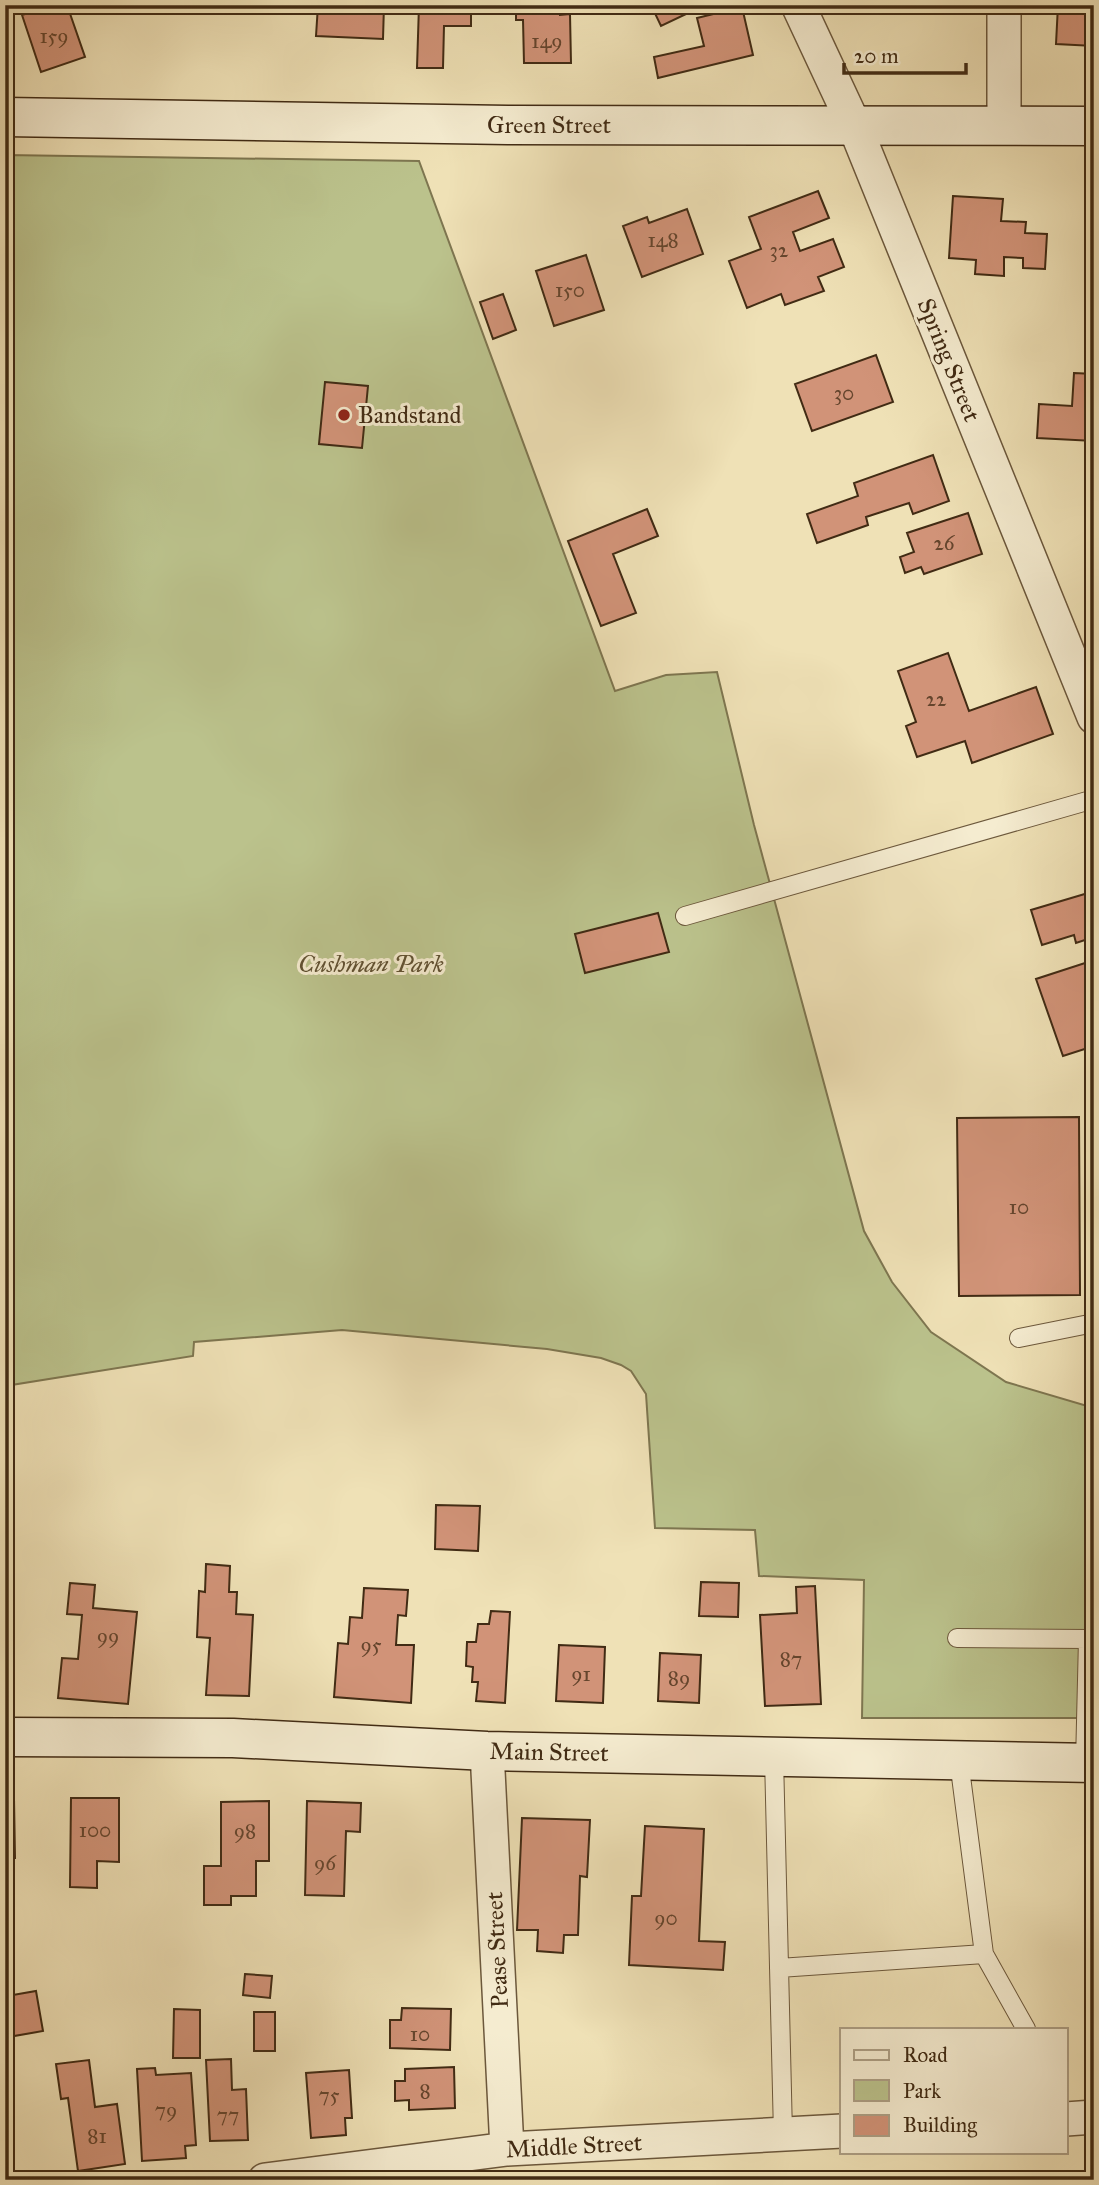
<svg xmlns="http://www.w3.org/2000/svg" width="1099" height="2185" viewBox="0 0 1099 2185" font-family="'IM FELL Great Primer',serif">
	<rect width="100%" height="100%" fill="#efe1b6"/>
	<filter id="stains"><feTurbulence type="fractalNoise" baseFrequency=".00286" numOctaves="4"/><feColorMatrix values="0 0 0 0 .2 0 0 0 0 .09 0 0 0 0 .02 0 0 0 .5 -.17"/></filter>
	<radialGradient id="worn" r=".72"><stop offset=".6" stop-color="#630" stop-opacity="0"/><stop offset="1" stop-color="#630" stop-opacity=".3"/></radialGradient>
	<path fill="#bbc28c" stroke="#7e7650" stroke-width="2" d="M5 155 419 161 615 691 666 675 717 672 754 825 864 1231 892 1282 931 1332 1006 1382 1094 1408V1718H862L864 1580 759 1576 755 1530 655 1528 646 1394 631 1371 621 1365 601 1358 547 1349 342 1330 194 1342 193 1356 5 1386Z"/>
	<path fill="#d19378" stroke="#412b14" stroke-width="2" d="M52 5H67L85 57 41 72 22 15Z
		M318 5H384L383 39 316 36Z
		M419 5H471V26H444L443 68H417Z
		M516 5H560V15L570 14 571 63H524L523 20H516Z
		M651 5H705L661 26Z
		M1058 5H1094V46L1056 44Z
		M742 7 753 55 658 78 654 57 704 46 697 18Z
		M818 191 829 218 793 232 800 251 833 239 844 267 818 277 824 291 785 305 781 294 747 308 729 261 761 249 749 217Z
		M953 196 1003 199 1001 221 1026 222 1025 233 1047 234 1045 269 1023 268V258L1004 257V276L975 274 976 260 949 258Z
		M687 209 703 254 642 277 623 226 647 217 649 223Z
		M586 255 604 310 554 326 536 271Z
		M503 294 516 330 493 339 480 302Z
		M876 355 893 402 812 431 795 384Z
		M1074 373 1094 374V441L1037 438 1039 404 1072 406Z
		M325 382 368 386 362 448 319 444Z
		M933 455 949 501 913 514 909 503 866 517 868 525 817 543 807 514 858 496 854 483Z
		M647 509 658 536 613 554 636 613 601 626 568 541Z
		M968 513 982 554 924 574 921 567 905 573 900 557 914 552 907 533Z
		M948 653 969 711 1036 687 1053 734 972 763 965 741 917 757 906 726 916 722 898 671Z
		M1088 893 1094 913V937L1076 943 1074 935 1042 945 1031 910Z
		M658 913 669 952 585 973 575 934Z
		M1085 963 1094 987V1046L1063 1056 1036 979Z
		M1079 1117 1080 1295 959 1296 957 1118Z
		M436 1505 480 1506 478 1551 435 1549Z
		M206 1564 230 1566 229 1592H237L236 1614 253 1615 249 1696 206 1695 210 1638 197 1637 199 1591 205 1592Z
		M701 1582 739 1583 738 1617 699 1616Z
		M70 1583 95 1585 93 1608 137 1612 128 1704 58 1698 62 1658 78 1659 82 1615 67 1614Z
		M815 1586 821 1704 765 1706 760 1615 797 1613 796 1587Z
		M364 1588 408 1590 406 1616 398 1615 396 1645H414L411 1703 334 1697 338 1643 348 1644 350 1617 362 1618Z
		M491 1611 510 1612 505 1703 476 1701 478 1682H472L473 1667 466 1666 467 1642H476L478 1624H489Z
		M559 1645 605 1647 603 1703 556 1701Z
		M660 1653 701 1655 699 1703 658 1701Z
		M71 1798H119V1862L97 1861V1888L70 1887Z
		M5 1799H14L15 1858H5Z
		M269 1801V1861H256V1896H231V1905H204V1866H221V1802Z
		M307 1801 361 1803 360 1832 346 1831 344 1896 305 1895Z
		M522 1818 590 1820 587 1877 580 1876 578 1935H564L563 1953 537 1951 538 1930H517Z
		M645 1826 704 1829 699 1941 725 1942 723 1970 629 1965 632 1896H641Z
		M245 1974 272 1976 270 1998 243 1995Z
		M36 1991 43 2031 14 2036 7 1996Z
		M402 2008 451 2009 450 2050 390 2048V2020H401Z
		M174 2009 200 2010V2058H173Z
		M254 2012H275V2051H254Z
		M231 2059 232 2090 246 2089 248 2140 210 2141 206 2060Z
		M89 2060 95 2107 117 2104 125 2164 78 2171 68 2098 61 2099 56 2064Z
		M454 2067 455 2108 409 2110V2100L395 2101V2081H405V2069Z
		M155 2068 156 2075 191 2073 196 2145 185 2146 186 2158 142 2161 137 2069Z
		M349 2070 352 2118H345L346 2135 311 2138 306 2073Z"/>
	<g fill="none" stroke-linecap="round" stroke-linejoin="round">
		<g stroke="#6c583c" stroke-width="20">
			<path id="lane" d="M685 916 1094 799
				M1019 1338 1094 1323
				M957 1638 1088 1639 1085 1763
				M774 1757 783 2134
				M959 1761 984 1954 1026 2029
				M779 1968 984 1954"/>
		</g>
		<g stroke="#6c583c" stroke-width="36">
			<path id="street" d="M798 5 855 127 1094 717
				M1004 126V5
				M487 1751 507 2149
				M1066 2119 1094 2117
				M265 2180 507 2149 842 2131"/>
		</g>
		<g stroke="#412b14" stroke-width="41">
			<path id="secondary" d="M5 117 508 125 1094 126
				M5 1737 233 1738 487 1751 1094 1763"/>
		</g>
		<use href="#lane" stroke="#f5ecd0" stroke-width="18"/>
		<use href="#street" stroke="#f5ecd0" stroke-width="33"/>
		<use href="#secondary" stroke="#f5ecd0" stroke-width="38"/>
	</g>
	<circle fill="#8f2418" stroke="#f5ecd0" stroke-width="2.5" cx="344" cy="415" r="7"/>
	<g text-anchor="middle" stroke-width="6" stroke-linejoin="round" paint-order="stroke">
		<g font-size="21" fill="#65452d">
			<text x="54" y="43">159</text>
			<text x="547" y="48">149</text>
			<text x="663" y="247">148</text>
			<text x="779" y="257">32</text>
			<text x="570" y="297">150</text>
			<text x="844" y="400">30</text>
			<text x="944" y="550">26</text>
			<text x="936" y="706">22</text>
			<text x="1019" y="1214">10</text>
			<text x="108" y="1643">99</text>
			<text x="371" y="1652">95</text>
			<text x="791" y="1666">87</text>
			<text x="581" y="1681">91</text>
			<text x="679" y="1685">89</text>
			<text x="95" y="1837">100</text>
			<text x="245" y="1838">98</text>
			<text x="325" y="1870">96</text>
			<text x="666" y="1925">90</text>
			<text x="420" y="2041">10</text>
			<text x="425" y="2098">8</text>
			<text x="329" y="2102">75</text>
			<text x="166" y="2117">79</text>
			<text x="228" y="2122">77</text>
			<text x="97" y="2143">81</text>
		</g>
		<g font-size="24" fill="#412b14" stroke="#f5ecd0">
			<text x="549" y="133">Green Street</text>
			<text transform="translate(949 360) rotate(68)" y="8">Spring Street</text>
			<text transform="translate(549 1752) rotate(1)" y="8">Main Street</text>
			<text transform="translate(497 1950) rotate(-93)" y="8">Pease Street</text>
			<text transform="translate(574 2146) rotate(-3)" y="8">Middle Street</text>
		</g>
		<g font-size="24" fill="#412b14" stroke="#f5ecd0" text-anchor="start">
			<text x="358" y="423">Bandstand</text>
		</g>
		<g font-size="24" font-style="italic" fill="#605132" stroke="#f5ecd0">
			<text x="371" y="972">Cushman Park</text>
		</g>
	</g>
	<rect width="1099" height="2185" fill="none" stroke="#efe1b6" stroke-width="28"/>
	<rect x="7" y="7" width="1085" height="2171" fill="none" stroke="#412b14" stroke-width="3.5"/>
	<rect x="14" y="14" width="1071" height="2157" fill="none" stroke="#412b14" stroke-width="2"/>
	<rect x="840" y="2028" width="228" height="126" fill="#f5ecd0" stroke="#ad9f85" stroke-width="2"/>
	<rect x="854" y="2050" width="35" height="10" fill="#f5ecd0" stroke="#ad9f85" stroke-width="2"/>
	<text x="903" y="2062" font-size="21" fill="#412b14">Road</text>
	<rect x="854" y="2080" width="35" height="21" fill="#bbc28c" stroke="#ad9f85" stroke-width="2"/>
	<text x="903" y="2098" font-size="21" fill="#412b14">Park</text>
	<rect x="854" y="2115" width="35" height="21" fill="#d19378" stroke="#ad9f85" stroke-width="2"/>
	<text x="903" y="2132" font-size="21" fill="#412b14">Building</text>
	<path d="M844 63v10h122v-10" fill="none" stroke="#412b14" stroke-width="3.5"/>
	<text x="854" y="63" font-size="21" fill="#412b14" stroke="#f5ecd0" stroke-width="5" paint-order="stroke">20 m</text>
	<rect width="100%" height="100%" filter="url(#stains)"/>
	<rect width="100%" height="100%" fill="url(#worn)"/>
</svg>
